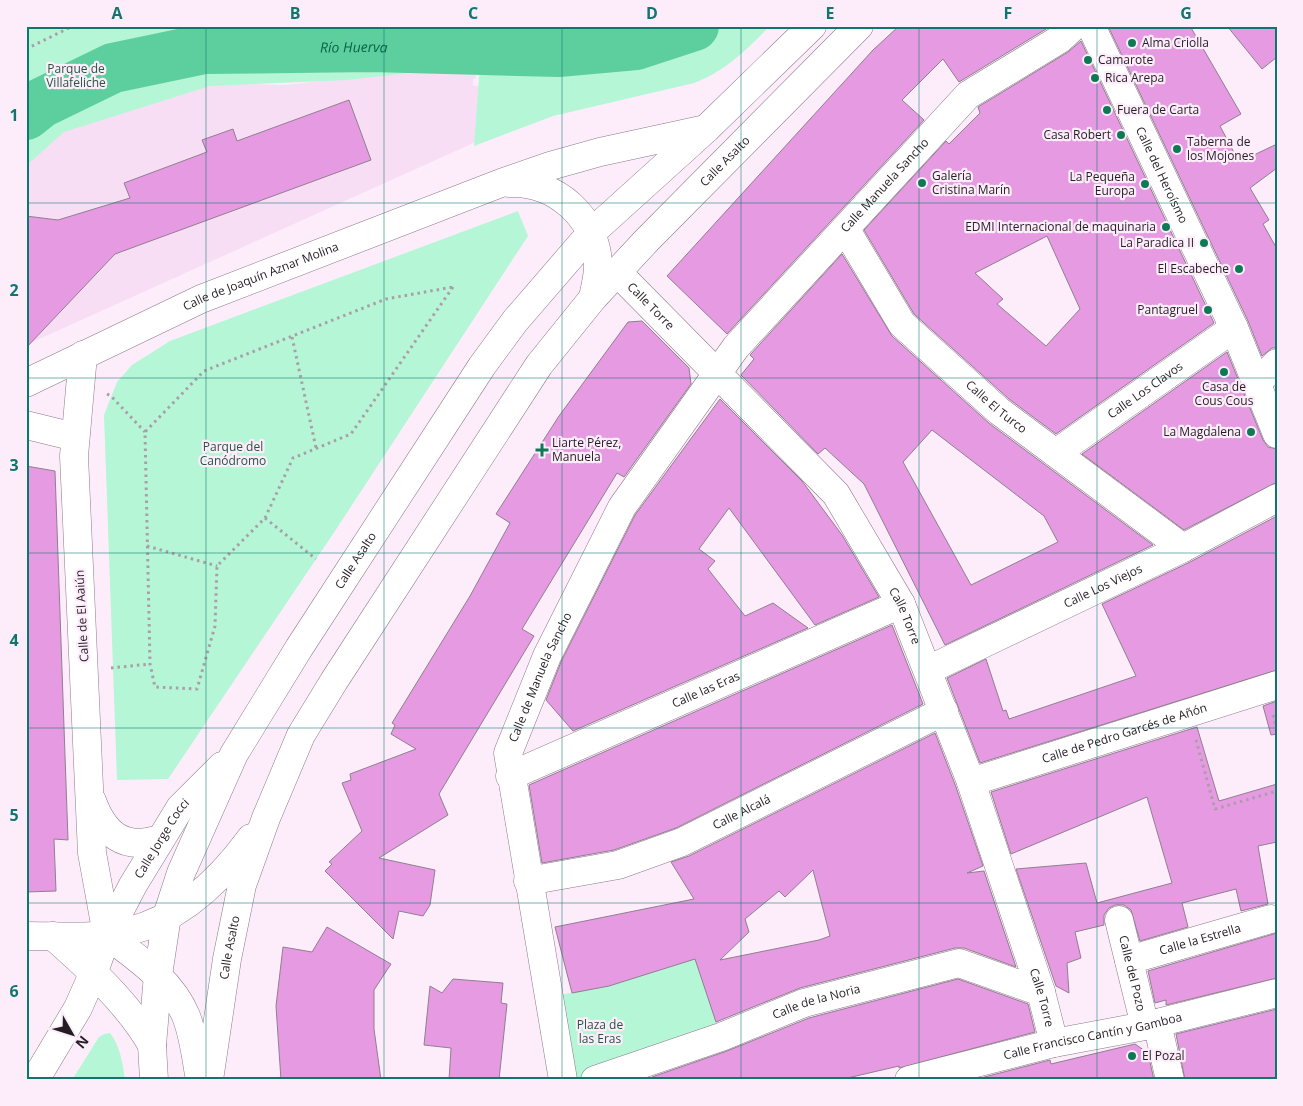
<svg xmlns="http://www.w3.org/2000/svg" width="1303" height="1106" viewBox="0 0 1303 1106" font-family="'Open Sans',sans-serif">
	<rect width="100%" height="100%" fill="#fdedfb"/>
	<path fill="#f8def5" d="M470 63 474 65 476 78 473 79V86L485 85 478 141 26 345V134L167 81 286 85Z"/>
	<path fill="#b4f6d5" d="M26 26H770C746 50 726 71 694 83L553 116 474 146 480 65 347 80 210 86 64 132 26 166Z
		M518 211 528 236 335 531 168 779 117 780 104 415 117 382 132 365 170 341Z
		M695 959 721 1037 595 1080H563L548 997 609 986Z
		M110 1033C120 1046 123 1064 125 1080H72L99 1037 104 1034Z"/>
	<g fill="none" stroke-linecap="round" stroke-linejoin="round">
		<path stroke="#5dcf9e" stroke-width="50" id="s1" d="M26 115 41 103 113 68 204 49 372 47 558 52 636 45 694 26"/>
	</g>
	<path fill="#e59ae1" stroke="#907f8f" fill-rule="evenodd" d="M899 26H1051L959 82 943 59 902 100 924 120 727 334 667 276 873 50Z
		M1108 26H1190L1241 114 1220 126 1239 162 1277 144V168L1250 188 1269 220 1263 224 1277 249V348H1272L1262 356 1248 321Z
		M1227 26H1277V57L1262 69Z
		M1081 41 1214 323 1056 434 1009 399 914 314 864 230 946 141 949 144 980 113 978 107 1068 52ZM1047 236 1080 309 1046 346 997 304 1003 299 975 273Z
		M349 100 371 160 115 254 26 348V216L58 220 130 198 124 183 207 152 202 140 233 129 237 141Z
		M842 254 892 336 990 424 1153 545 945 645 864 484 825 448 818 454 741 375 754 359 750 355ZM932 430 1044 516 1058 542 971 585 903 462Z
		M642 321 689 368 691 384 624 477 617 473 522 629 534 636 439 794 448 815 379 858 435 870 430 905 423 916 399 911 393 939 325 871 332 864 329 862 362 831 342 783 351 780 350 774 416 749 391 734 395 725 392 723 470 596 510 523 496 514 559 416 628 322Z
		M1227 352 1263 440 1268 447 1277 449V482L1184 530 1082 454Z
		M720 399 802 481 842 535 879 597 815 625 729 508 699 549 715 561 708 569 745 616 773 603 808 628 573 731 546 700 561 662 635 515Z
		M26 466 55 471 68 840 54 839 56 891 26 892Z
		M1277 516V670L980 763 947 678 986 659 1003 711 1006 710 1009 719 1136 676 1102 604 1190 562Z
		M892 625 923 704 676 828 614 850 542 863 529 785Z
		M1277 701V734L1271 735 1263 706Z
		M1197 727 1219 801 1277 784V842L1258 846 1268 904 1241 911 1236 889 1182 903 1188 927 1140 941 1131 910 1124 905H1115L1109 908 1104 915V925L1075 932 1081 958 1067 963 1069 993 1056 986 1016 869 1086 863 1097 903 1172 883 1147 797 1011 854 991 792Z
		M935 733 956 787 983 866 967 873 984 871 1016 967 964 948H955L800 988 716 1022 695 959 609 986 572 993 555 927 694 899 671 862 689 856ZM813 870 830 936 819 940 720 960 749 932 745 919 779 891 785 897Z
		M327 927 391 964 374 990V1029L381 1080H281L276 1006 283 947 312 952Z
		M1277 933V978L1166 1005V1000L1155 1003 1148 971Z
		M453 979 503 983 501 1003 507 1004 499 1080H449L451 1048 424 1045 430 986 442 993Z
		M958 979 1028 1004 1035 1032 899 1068V1066L839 1080H652V1077L727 1051 809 1018Z
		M1277 1009V1080H1185L1176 1034Z
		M1135 1044 1148 1053 1154 1080H973L1050 1060 1051 1064Z"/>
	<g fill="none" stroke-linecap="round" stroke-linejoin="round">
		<g stroke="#8b7a89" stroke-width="29">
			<g id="street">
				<path id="s2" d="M1091 26 1234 328 1277 434"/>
				<path d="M509 183C556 181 598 218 598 267 598 277 595 287 593 298"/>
				<path id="s3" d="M846 230 902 324 999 411 1183 548"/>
				<path id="s4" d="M617 272 836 494 901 604 971 782 1041 992 1054 1043"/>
				<path id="s5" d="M26 383 201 299 501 183 550 166 600 152 706 129"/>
				<path d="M1257 383 1277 363"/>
				<path d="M26 425 75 437"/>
				<path id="s6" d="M1056 453 1234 328"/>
				<path id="s7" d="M928 670 1183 548 1277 498"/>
				<path id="s8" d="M510 776 901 604"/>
				<path id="s9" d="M971 782 1277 685"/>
				<path d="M92 801C104 834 124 851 159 839"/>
				<path id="s10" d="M528 881 618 865 682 842 944 711"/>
				<path id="s11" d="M1119 920 1145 1026"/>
				<path id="s12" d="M1129 960 1271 919"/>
				<path d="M1157 1023 1170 1080"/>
				<path d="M35 1080 78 1008 93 974 107 935 92 853 74 456 83 355"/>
				<path id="s13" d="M563 1080 508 753 547 656 622 507 736 347 968 95 1060 39 1074 26"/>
				<path id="s14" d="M595 1080 721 1037 804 1003 959 963 1041 992"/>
				<path id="s15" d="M909 1080 1054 1043 1145 1026 1277 993"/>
			</g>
		</g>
		<g stroke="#8b7a89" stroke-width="29">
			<g id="secondary">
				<path id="s16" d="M107 935 133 885 180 808 222 766"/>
				<path d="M107 935C137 958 171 980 186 1016 194 1036 196 1059 200 1080"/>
				<path d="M26 936C59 936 97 939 129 931 180 919 221 879 251 838"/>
				<path d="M53 936C89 968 128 1003 152 1045"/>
				<path id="s17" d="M154 1080 152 1045 158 975 167 916 181 873 234 754 299 648 482 366 515 321 591 233 706 129 812 26"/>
				<path id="s18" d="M209 1080 227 959 242 885 266 818 301 735 334 681 539 365 593 298 647 240 859 26"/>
			</g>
		</g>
		<path stroke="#ab9ea9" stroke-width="3" stroke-dasharray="2.5 4" stroke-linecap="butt" d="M26 49 73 26
			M453 287 351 434 293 458 265 518 217 566 215 626 197 689 155 687 150 664 145 432 204 371 386 299Z
			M292 337 316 448
			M107 394 111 396 145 432
			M265 518 316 559
			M147 546 217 566
			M111 668 150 664
			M1273 715 1277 730
			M1196 740 1215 809 1277 791"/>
		<use href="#street" stroke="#fff" stroke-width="28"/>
		<use href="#secondary" stroke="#fff" stroke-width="28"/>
	</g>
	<path fill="none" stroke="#0f766e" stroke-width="1" stroke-opacity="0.55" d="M206 26V1080M384 26V1080M562 26V1080M741 26V1080M919 26V1080M1097 26V1080M26 203H1277M26 378H1277M26 553H1277M26 728H1277M26 903H1277"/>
	<g fill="#0e7a55" stroke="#fdedfb" stroke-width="2">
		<circle cx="1132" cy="43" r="5"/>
		<circle cx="1088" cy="60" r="5"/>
		<circle cx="1095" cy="78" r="5"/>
		<circle cx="1107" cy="110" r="5"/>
		<circle cx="1121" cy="135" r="5"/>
		<circle cx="1177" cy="149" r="5"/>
		<circle cx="922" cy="183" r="5"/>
		<circle cx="1145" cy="184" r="5"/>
		<circle cx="1166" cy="227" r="5"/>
		<circle cx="1204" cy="243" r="5"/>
		<circle cx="1239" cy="269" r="5"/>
		<circle cx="1208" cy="310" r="5"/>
		<circle cx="1224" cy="372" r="5"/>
		<circle cx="1251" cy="432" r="5"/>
		<path d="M539.5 442.5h5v5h5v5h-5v5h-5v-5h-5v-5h5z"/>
		<circle cx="1132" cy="1056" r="5"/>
	</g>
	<g text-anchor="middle" stroke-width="4.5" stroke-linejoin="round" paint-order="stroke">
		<g font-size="12" fill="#241d23" stroke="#fdedfb" text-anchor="start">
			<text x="1142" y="47">Alma Criolla</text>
			<text x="1098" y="64">Camarote</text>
			<text x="1105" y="82">Rica Arepa</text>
			<text x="1117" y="114">Fuera de Carta</text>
			<text x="1111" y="139" text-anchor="end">Casa Robert</text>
			<text x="1187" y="146">Taberna de<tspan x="1187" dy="14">los Mojones</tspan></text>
			<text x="932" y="180">Galería<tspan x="932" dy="14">Cristina Marín</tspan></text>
			<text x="1135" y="181" text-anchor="end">La Pequeña<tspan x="1135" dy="14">Europa</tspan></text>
			<text x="1156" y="231" text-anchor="end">EDMI Internacional de maquinaria</text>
			<text x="1194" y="247" text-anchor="end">La Paradica II</text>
			<text x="1229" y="273" text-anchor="end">El Escabeche</text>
			<text x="1198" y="314" text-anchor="end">Pantagruel</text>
			<text x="1224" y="391" text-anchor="middle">Casa de<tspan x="1224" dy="14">Cous Cous</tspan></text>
			<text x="1241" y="436" text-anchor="end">La Magdalena</text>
			<text x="552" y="447">Liarte Pérez,<tspan x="552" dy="14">Manuela</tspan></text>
			<text x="1142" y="1060">El Pozal</text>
		</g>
		<g font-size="12" fill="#265540" stroke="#fdedfb">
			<text x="76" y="73">Parque de<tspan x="76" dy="14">Villafeliche</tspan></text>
			<text x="233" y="451">Parque del<tspan x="233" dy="14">Canódromo</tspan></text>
			<text x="600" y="1029">Plaza de<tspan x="600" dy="14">las Eras</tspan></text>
		</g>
		<g font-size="12" fill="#241d23" stroke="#fdedfb">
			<text dy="4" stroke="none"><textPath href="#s18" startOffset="1075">Calle Asalto</textPath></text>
			<text dy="4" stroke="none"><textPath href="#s2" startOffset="165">Calle del Heroísmo</textPath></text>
			<text dy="4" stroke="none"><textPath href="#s13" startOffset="1019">Calle Manuela Sancho</textPath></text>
			<text dy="4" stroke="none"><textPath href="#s5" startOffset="258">Calle de Joaquín Aznar Molina</textPath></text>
			<text dy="4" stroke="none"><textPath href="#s4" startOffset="48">Calle Torre</textPath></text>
			<text dy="4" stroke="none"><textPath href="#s6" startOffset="109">Calle Los Clavos</textPath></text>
			<text dy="4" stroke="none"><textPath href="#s3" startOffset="235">Calle El Turco</textPath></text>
			<text dy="4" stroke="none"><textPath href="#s17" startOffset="569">Calle Asalto</textPath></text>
			<text dy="4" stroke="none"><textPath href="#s7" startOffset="194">Calle Los Viejos</textPath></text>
			<text transform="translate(82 616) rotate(-93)" y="4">Calle de El Aaiún</text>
			<text dy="4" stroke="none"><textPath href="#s4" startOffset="452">Calle Torre</textPath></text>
			<text dy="4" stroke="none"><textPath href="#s13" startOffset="414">Calle de Manuela Sancho</textPath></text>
			<text dy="4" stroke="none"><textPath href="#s8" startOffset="214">Calle las Eras</textPath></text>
			<text dy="4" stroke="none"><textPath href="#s9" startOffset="161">Calle de Pedro Garcés de Añón</textPath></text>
			<text dy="4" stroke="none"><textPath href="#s10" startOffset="226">Calle Alcalá</textPath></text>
			<text dy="4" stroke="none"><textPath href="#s16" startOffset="111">Calle Jorge Cocci</textPath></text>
			<text dy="4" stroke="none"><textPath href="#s12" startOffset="74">Calle la Estrella</textPath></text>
			<text dy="4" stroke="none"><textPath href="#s18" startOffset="134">Calle Asalto</textPath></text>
			<text dy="4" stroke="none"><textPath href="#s11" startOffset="55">Calle del Pozo</textPath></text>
			<text dy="4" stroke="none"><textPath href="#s4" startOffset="858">Calle Torre</textPath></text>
			<text dy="4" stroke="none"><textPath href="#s14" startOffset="235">Calle de la Noria</textPath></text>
			<text dy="4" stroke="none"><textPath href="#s15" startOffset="189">Calle Francisco Cantín y Gamboa</textPath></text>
		</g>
		<g font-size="14" font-style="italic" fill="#076444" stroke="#fdedfb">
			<text dy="5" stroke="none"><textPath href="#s1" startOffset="342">Río Huerva</textPath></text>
		</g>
	</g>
	<rect width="1303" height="1106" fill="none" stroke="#fdedfb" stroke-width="55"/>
	<g transform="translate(72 1034) rotate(129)" stroke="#fdedfb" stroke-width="4" paint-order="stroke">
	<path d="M0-4L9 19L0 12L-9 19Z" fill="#241d23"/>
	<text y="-8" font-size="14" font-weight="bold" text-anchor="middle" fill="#241d23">N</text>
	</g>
	<rect x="28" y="28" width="1248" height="1050" fill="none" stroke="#0f766e" stroke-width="2"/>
	<g font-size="16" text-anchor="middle" font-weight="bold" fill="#0f766e">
		<text x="117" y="19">A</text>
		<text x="295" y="19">B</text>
		<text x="473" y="19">C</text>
		<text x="652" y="19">D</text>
		<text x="830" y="19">E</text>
		<text x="1008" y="19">F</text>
		<text x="1186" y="19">G</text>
		<text x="14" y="121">1</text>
		<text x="14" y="296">2</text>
		<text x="14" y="471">3</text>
		<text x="14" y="646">4</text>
		<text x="14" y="821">5</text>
		<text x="14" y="997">6</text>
	</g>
</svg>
